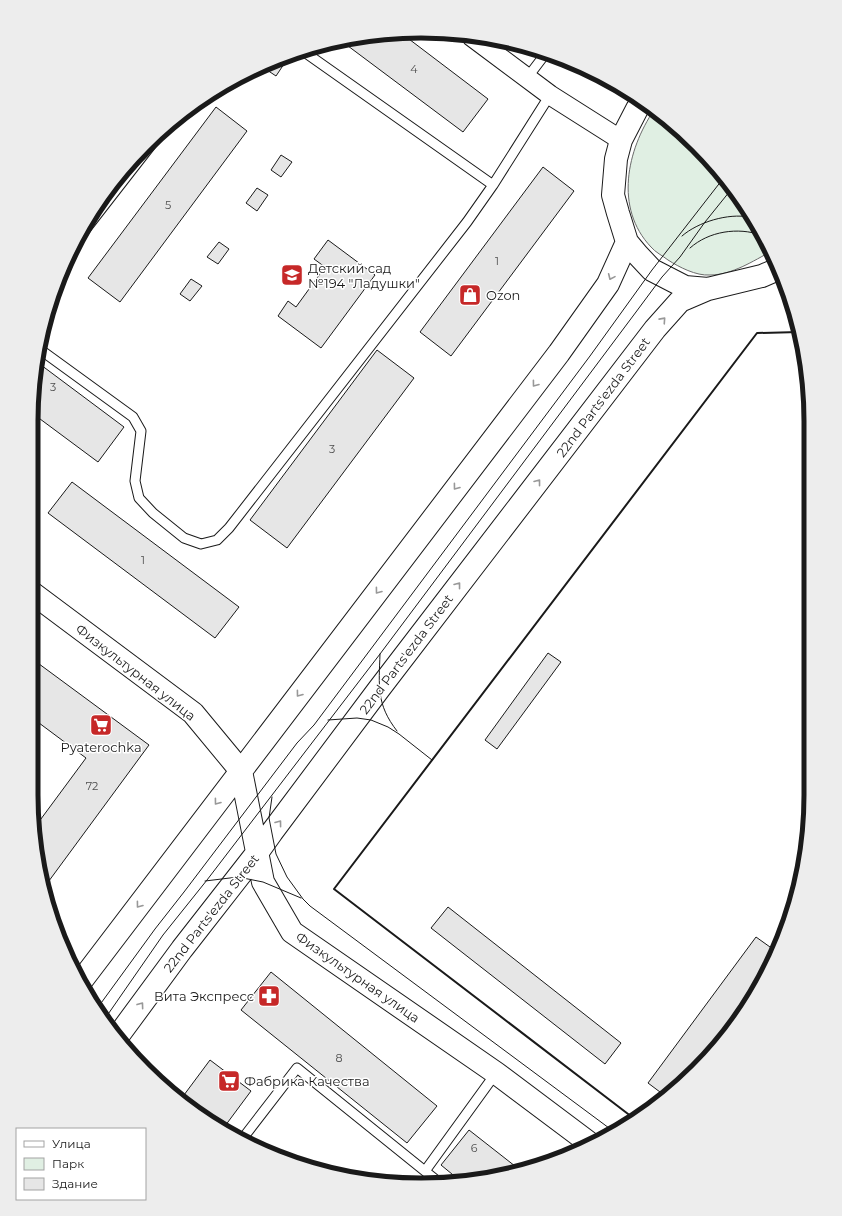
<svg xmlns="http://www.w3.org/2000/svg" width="842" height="1216" viewBox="0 0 842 1216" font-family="Montserrat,sans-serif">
	<rect width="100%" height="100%" fill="#fff"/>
	<path fill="#e0efe3" stroke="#6a6a6a" d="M654 110 697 145 772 251C753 261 732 275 710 275 696 276 679 267 668 260 663 256 655 252 651 247 614 208 627 150 654 110Z"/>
	<path fill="#e6e6e6" stroke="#1a1a1a" d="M401 33 488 99 463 132 340 40 345 38Z
		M290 55 276 76 261 66 272 61Z
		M216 107 247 131 120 302 88 278Z
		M281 155 292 162 281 177 271 170Z
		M543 167 574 191 451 356 420 332Z
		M257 188 268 195 257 211 246 203Z
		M328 240 375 275 321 348 278 316 288 301 296 307 325 267 314 259Z
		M219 242 229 249 218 264 207 257Z
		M191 279 202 286 190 301 180 294Z
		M377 350 414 378 287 548 250 520Z
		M37 362 124 427 98 462 32 413Z
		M72 482 239 607 215 638 48 513Z
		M548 653 561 662 497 749 485 740Z
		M31 658 149 745 43 889 35 827 86 758 31 717Z
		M448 907 621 1043 605 1064 431 928Z
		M756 937 777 952 745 1012 697 1071 664 1095 648 1083Z
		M271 972 437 1106 407 1143 241 1010Z
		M210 1060 251 1091 225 1126 181 1099Z
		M469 1130 520 1170 497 1178 458 1179 441 1165Z"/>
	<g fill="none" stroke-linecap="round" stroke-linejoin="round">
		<g stroke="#1a1a1a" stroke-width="11">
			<path id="service" d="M527 78 546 53
				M493 185 550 95
				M71 248 162 131
				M38 348 133 417 141 431 135 481 139 498 153 513 184 538 201 544 217 540 229 528 467 222 493 185 303 51
				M243 1138 297 1068 436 1180
				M425 1171 496 1073"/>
		</g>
		<g stroke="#1a1a1a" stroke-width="21">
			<path id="minor" d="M471 36 550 95 621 140"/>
		</g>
		<g stroke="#1a1a1a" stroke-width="24">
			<path id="tertiary" d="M31 592 193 713 241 771"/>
		</g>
		<g stroke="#1a1a1a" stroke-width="24">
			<path id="secondary" d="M643 101 637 109 621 140 616 159 613 195 618 213 627 242 637 254 652 270 685 287 708 289 762 276 778 269
				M241 771 263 882 292 932 496 1073 592 1145
				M82 980 559 353 608 284 627 242
				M118 1036 182 949 257 853 272 832 379 689 655 329 680 301 708 289"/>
		</g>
		<use href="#service" stroke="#fff" stroke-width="9"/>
		<use href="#minor" stroke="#fff" stroke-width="19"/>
		<use href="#tertiary" stroke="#fff" stroke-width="22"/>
		<use href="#secondary" stroke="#fff" stroke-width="22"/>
		<path stroke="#1a1a1a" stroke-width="1" d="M682 236C698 222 728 213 749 217
			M690 248C709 231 738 227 761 235
			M380 654C379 686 376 704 397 731
			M328 720 357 718 371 720 388 727 399 734 432 760
			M272 797 269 818 276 854 287 877 303 899 310 906 613 1131
			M205 881 238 877 263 882 301 898
			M96 1010 155 929 184 892 297 743 314 725 590 356 652 270 722 180
			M104 1020 163 935 207 880 380 654 636 312 662 277 680 257 705 222 730 191"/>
		<path stroke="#1a1a1a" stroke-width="2" d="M632 1117 334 889 757 333 799 332"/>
	</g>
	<defs><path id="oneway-chevron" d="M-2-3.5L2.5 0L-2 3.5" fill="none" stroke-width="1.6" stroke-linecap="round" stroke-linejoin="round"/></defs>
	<g stroke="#989898">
		<use href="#oneway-chevron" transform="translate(611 277) rotate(114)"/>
		<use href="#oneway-chevron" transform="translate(663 320) rotate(-48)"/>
		<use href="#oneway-chevron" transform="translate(535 384) rotate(127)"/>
		<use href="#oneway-chevron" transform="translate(538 482) rotate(-52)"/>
		<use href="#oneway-chevron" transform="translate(456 487) rotate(127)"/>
		<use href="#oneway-chevron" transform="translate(458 585) rotate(-52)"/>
		<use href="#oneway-chevron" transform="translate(378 591) rotate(127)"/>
		<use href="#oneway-chevron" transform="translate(299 694) rotate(127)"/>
		<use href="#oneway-chevron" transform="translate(217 802) rotate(127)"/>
		<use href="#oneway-chevron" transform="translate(279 823) rotate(-53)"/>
		<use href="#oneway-chevron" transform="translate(139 905) rotate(127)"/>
		<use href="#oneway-chevron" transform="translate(141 1005) rotate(-54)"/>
	</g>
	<defs>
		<g id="school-square" transform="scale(1.15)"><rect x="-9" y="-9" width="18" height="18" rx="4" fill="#c62828" stroke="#fff"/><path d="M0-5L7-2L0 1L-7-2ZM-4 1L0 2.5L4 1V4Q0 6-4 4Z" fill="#fff"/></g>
		<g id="shop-square" transform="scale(1.15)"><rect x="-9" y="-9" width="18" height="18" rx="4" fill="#c62828" stroke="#fff"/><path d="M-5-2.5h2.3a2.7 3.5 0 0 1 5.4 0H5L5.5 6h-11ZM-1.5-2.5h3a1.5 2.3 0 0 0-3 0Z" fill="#fff"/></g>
		<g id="supermarket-square" transform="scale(1.15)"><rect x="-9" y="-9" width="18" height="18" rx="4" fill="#c62828" stroke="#fff"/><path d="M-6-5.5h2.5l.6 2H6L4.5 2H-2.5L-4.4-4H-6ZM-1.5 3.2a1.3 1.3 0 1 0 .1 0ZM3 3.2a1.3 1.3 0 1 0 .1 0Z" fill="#fff"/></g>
		<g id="pharmacy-square" transform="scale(1.15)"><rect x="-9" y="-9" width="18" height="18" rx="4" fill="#c62828" stroke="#fff"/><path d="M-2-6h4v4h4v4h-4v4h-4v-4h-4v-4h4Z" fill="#fff"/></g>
	</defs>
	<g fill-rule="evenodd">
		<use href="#school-square" x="292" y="275"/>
		<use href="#shop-square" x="470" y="295"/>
		<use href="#supermarket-square" x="101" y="725"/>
		<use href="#pharmacy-square" x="269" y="996"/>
		<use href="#supermarket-square" x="229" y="1081"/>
	</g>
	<g text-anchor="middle" stroke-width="3" stroke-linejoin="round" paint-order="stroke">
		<g font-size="11" fill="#4d4d4d">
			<text x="414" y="73">4</text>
			<text x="168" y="209">5</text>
			<text x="497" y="265">1</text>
			<text x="53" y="391">3</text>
			<text x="332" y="453">3</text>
			<text x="143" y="564">1</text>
			<text x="92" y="790">72</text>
			<text x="339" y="1062">8</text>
			<text x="474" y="1152">6</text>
		</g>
		<g font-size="13" fill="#1a1a1a" stroke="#fff" text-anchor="start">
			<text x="308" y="273">Детский сад<tspan x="308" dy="15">№194 "Ладушки"</tspan></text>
			<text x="486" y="300">Ozon</text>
			<text x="101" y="752" text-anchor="middle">Pyaterochka</text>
			<text x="254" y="1001" text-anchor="end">Вита Экспресс</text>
			<text x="244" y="1086">Фабрика Качества</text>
		</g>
		<g font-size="13" fill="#1a1a1a" stroke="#fff">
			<text transform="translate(603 397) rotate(-53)" y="5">22nd Parts'ezda Street</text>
			<text transform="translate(406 654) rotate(-53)" y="5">22nd Parts'ezda Street</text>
			<text transform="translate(136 672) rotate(38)" y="5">Физкультурная улица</text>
			<text transform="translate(211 913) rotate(-52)" y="5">22nd Parts'ezda Street</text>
			<text transform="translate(358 977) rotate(35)" y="5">Физкультурная улица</text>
		</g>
	</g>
	<path d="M0 0H842V1216H0ZM421 38H421A383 383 0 0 1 804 421V795A383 383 0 0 1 421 1178H421A383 383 0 0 1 38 795V421A383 383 0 0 1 421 38Z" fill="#ededed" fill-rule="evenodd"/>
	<path fill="none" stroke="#1a1a1a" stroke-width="5" d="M421 38H421A383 383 0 0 1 804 421V795A383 383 0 0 1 421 1178H421A383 383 0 0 1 38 795V421A383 383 0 0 1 421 38Z"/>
	<rect x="16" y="1128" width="130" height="72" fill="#ffffff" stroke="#a3a3a3"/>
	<rect x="24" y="1141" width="20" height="6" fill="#ffffff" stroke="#a3a3a3"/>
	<text x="52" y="1148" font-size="12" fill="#1a1a1a">Улица</text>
	<rect x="24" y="1158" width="20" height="12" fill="#e0efe3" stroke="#a3a3a3"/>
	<text x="52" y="1168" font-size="12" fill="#1a1a1a">Парк</text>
	<rect x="24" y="1178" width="20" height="12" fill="#e6e6e6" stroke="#a3a3a3"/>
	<text x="52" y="1188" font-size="12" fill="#1a1a1a">Здание</text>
</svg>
